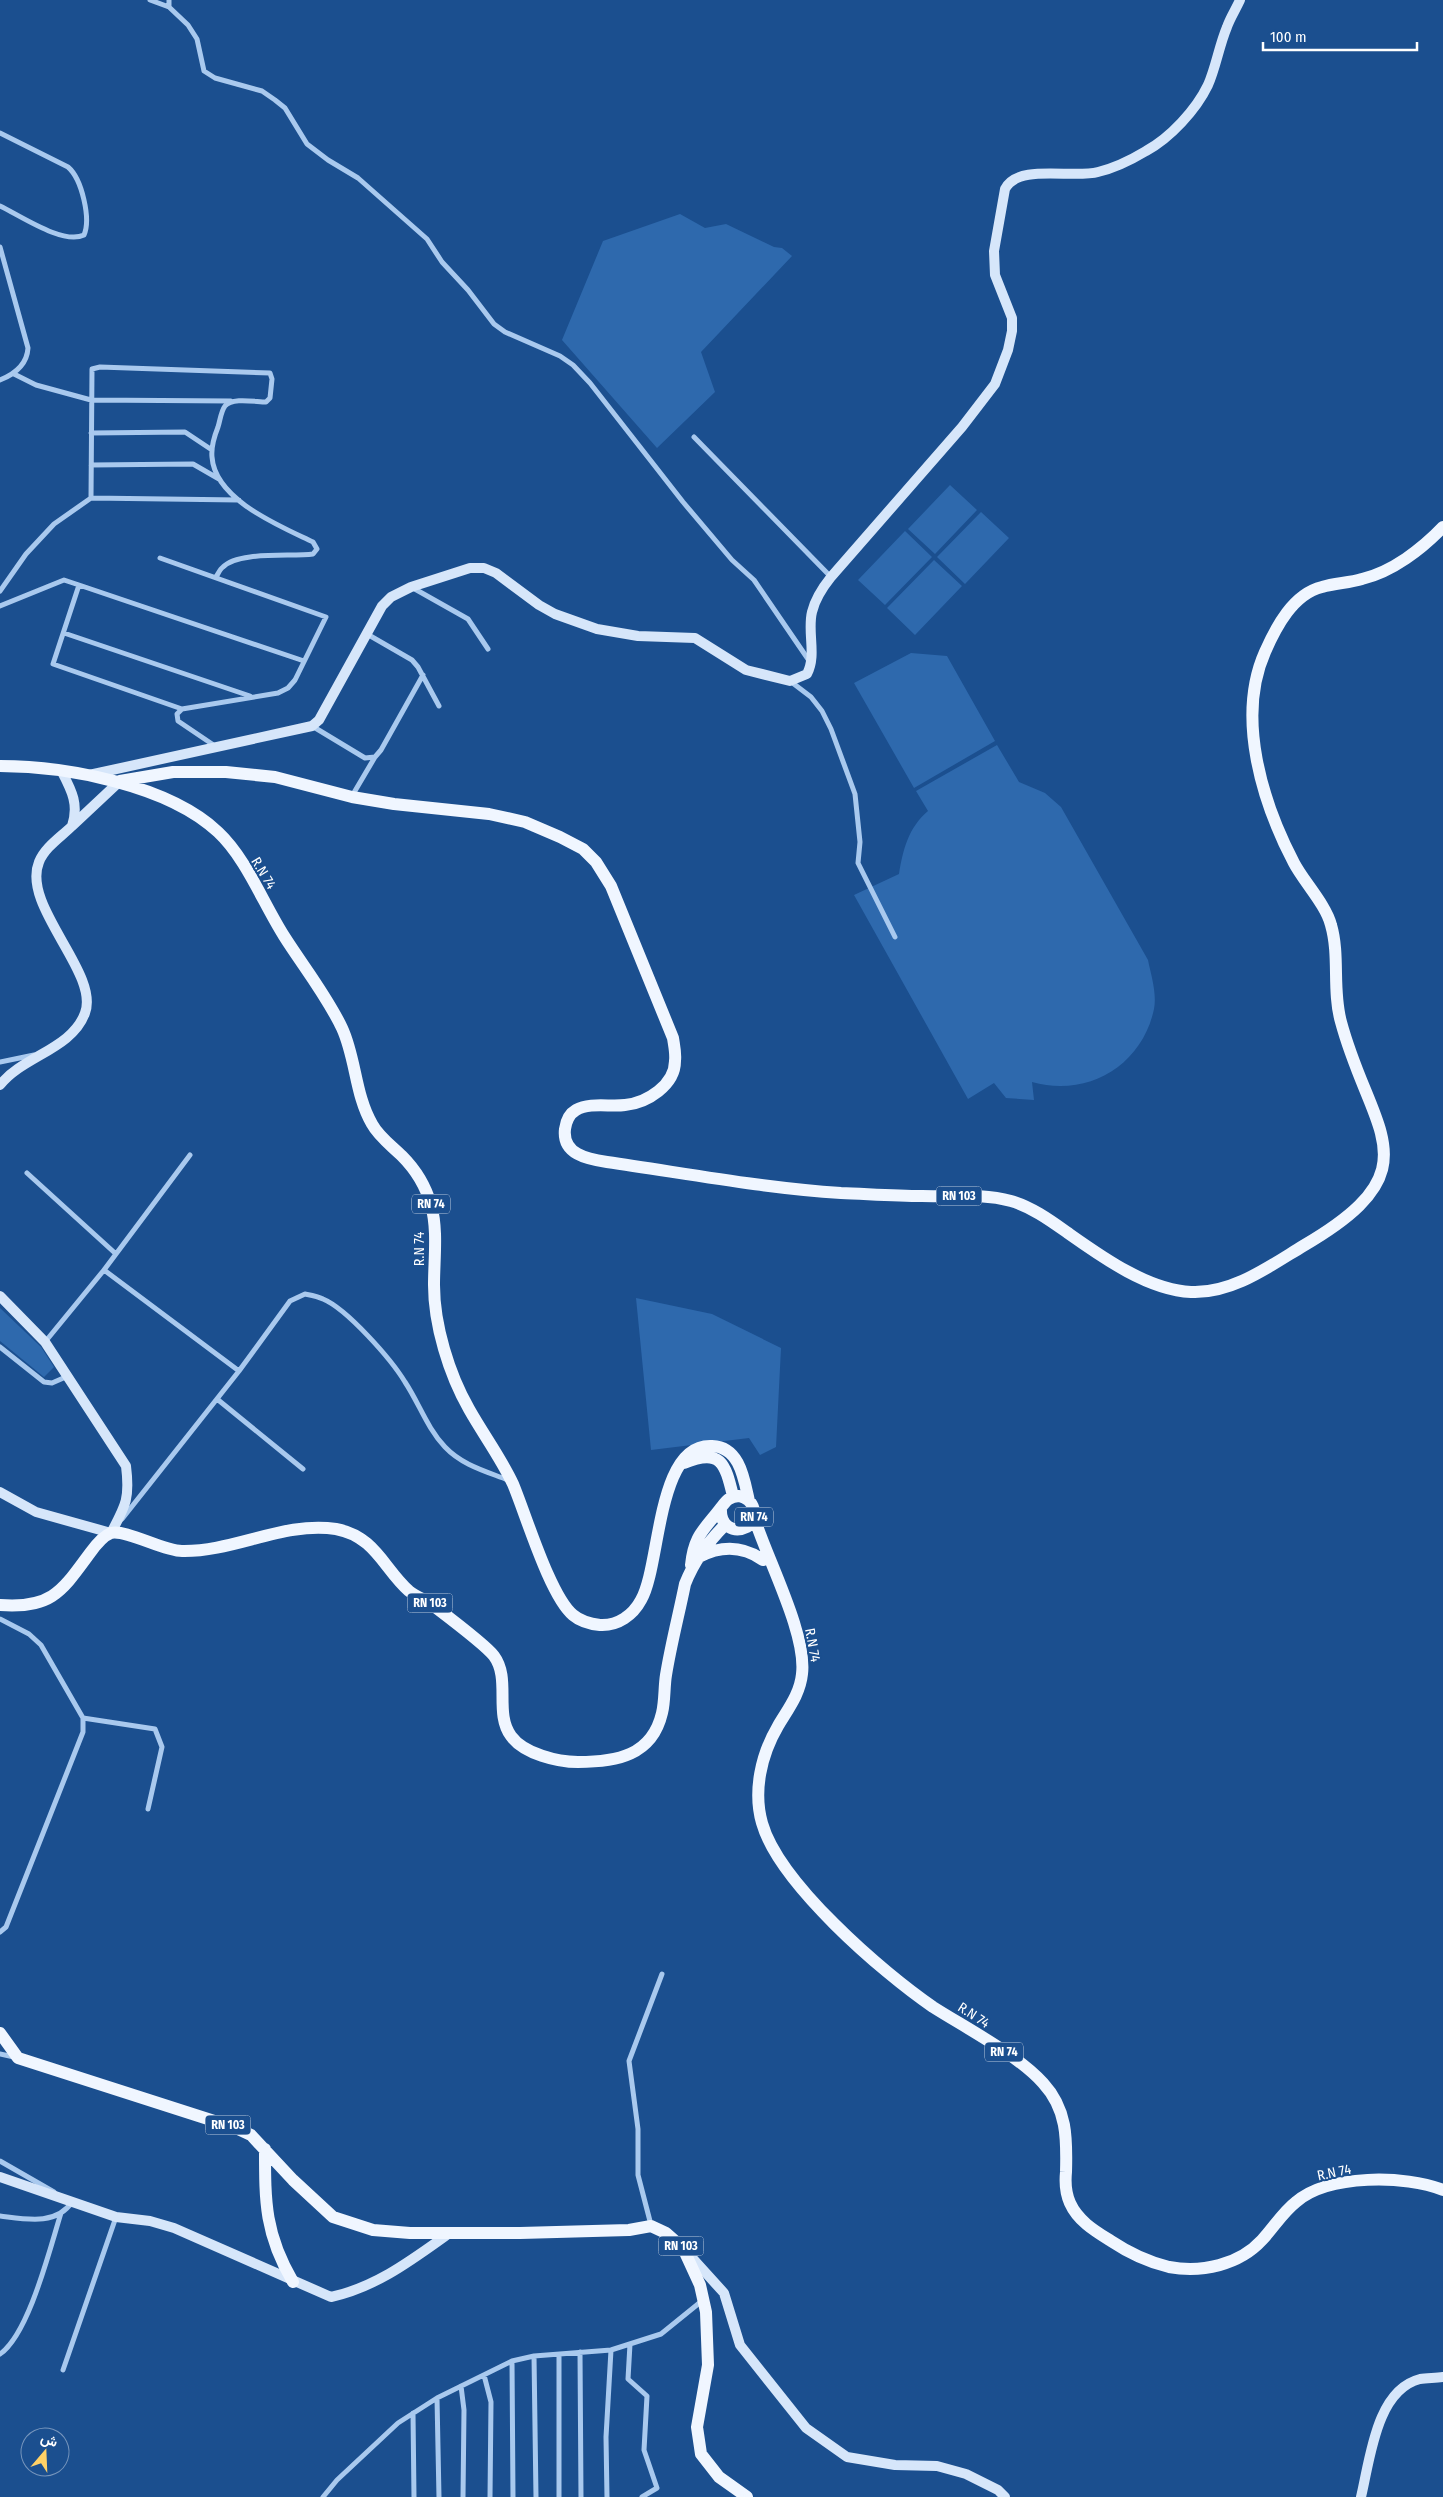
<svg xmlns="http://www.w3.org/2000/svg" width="1443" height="2497" viewBox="0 0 1443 2497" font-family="'Fira Sans Condensed',Vazirmatn,sans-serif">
	<rect width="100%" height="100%" fill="#1b4f8f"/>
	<path fill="#2e69ad" d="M680 214 705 228 726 224 774 247 782 248 792 256 701 352 715 392 657 448 562 340 603 241Z
		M950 485 977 510 935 554 908 529Z
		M981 512 1009 538 965 584 937 557Z
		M905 531 932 557 885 605 858 580Z
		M934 560 962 586 915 635 887 608Z
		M911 653 947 656 995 741 914 788 854 683Z
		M997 745 1019 782 1045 793 1061 807 1148 960C1151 975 1157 993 1154 1009 1142 1066 1087 1098 1032 1082L1034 1100 1006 1098 994 1083 968 1099 854 895 899 874C903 850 908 828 928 811L916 791Z
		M636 1298 712 1314 781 1348 776 1447 760 1455 749 1438 651 1450Z
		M0 1308 41 1347 54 1367 44 1377 0 1341Z"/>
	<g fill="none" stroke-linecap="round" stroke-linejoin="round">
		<path stroke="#a9c9ee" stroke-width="5" d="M150 0 169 7
			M169 0V7L188 25 197 39 204 71 215 78 262 91 275 100 285 108 307 144 328 160 358 178 427 239 442 262 468 290 494 324 505 332 560 356 573 365 590 383 683 502 732 560 754 580 810 662
			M0 133 68 167C82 179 91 219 84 235 63 245 21 216 0 206
			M0 247 28 348C27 365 15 374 0 380
			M14 374 36 385 91 400 231 401
			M91 433 185 432 212 450
			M694 437 831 577
			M91 465 193 464 219 479
			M160 558 326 617 295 680 288 688 278 693 182 709 177 714 178 721 215 746
			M216 577C218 574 220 569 223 567 238 551 291 557 313 554L317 549 313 542C280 526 215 500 212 457 211 447 214 437 218 427 220 421 221 411 225 406 232 397 256 402 266 402L270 398 272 379 270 373 100 367 92 369 91 498 239 500
			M413 588 468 619 488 649
			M0 591 26 554 54 524 91 498
			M0 606 64 580 79 585
			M64 633 250 696
			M367 634 412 660 418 667 439 706
			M790 681 811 697 822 711 831 729 855 794 860 842 858 863 895 937
			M182 709 53 664 79 585 304 661
			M312 726 365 758 375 757 381 750 423 675
			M352 796 375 757
			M0 1062 34 1055
			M27 1173 116 1254
			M104 1270 239 1371
			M45 1342 104 1270 190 1155
			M0 1347 44 1382 52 1383 68 1376
			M217 1399 303 1469
			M122 1519 239 1371 290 1301 305 1294C310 1295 317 1296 323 1299 347 1309 391 1359 405 1382 419 1403 427 1428 445 1447 462 1465 485 1471 508 1480
			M0 1619 29 1634 41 1645 83 1718V1732L6 1927 0 1932
			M83 1718 155 1729 162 1747 148 1809
			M0 2054 14 2057
			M0 2161 54 2192
			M0 2216C25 2219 56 2226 72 2202
			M651 2225 638 2175V2129L629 2061 662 1974
			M630 2344 628 2379 647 2396 644 2450 657 2488 642 2497
			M580 2352 581 2497
			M0 2354C29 2334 50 2248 61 2213
			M534 2356 536 2497
			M559 2356V2497
			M512 2361 513 2497
			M63 2370 116 2217
			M484 2375 491 2402 490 2497
			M461 2386 464 2410 463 2497
			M437 2398 439 2497
			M413 2413 414 2497
			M323 2497 337 2480 398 2423 437 2398 512 2361 534 2356 611 2350 661 2334 703 2300
			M607 2497 606 2437 611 2350"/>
		<path stroke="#d6e6fa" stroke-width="10" d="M62 772C72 791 79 805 72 826L120 781
			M89 775 312 726 319 720 382 606 391 597 411 587 470 568H484L496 573 539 605 555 614 597 629 638 636 695 638 746 670 790 681 807 674C817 655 807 632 812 612 815 599 823 587 831 577L962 427 995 384 1008 350 1012 331V318L995 275 994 251 1005 189C1018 163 1073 179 1098 172 1115 168 1131 160 1146 151 1170 138 1196 110 1208 85 1216 67 1219 46 1227 27 1230 18 1236 9 1240 0
			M0 1085C23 1056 72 1049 85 1013 100 973 21 906 39 862 45 847 61 837 72 826
			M0 1296 45 1342 126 1466C130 1498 126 1505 111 1533L36 1512 0 1492
			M0 2177 116 2217 150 2221 174 2228 331 2297C377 2287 413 2259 451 2232
			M686 2251 724 2293 740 2345 806 2428 847 2457 895 2465 937 2466 966 2474 998 2490 1005 2497
			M1361 2497C1370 2460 1376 2390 1420 2379 1427 2378 1436 2378 1443 2377"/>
		<path stroke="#f0f6ff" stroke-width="12" d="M0 766C66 766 168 785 218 832 246 858 263 903 284 936 303 966 327 996 342 1028 356 1058 355 1095 372 1124 379 1137 392 1146 402 1156 415 1169 426 1187 431 1205 438 1230 434 1259 434 1285 434 1325 449 1374 469 1409 483 1434 501 1458 513 1484 526 1515 550 1596 573 1615 580 1621 591 1624 600 1625 618 1626 633 1615 641 1600 661 1566 656 1443 712 1446 740 1447 744 1479 749 1501
			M120 781 173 772H226L275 777 352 797 394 804 489 814 525 822 560 837 583 849 596 862 611 886 673 1038C674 1045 676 1053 675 1061 675 1085 647 1103 625 1105 610 1107 590 1102 576 1110 569 1114 566 1122 565 1129 562 1154 587 1159 607 1162 684 1173 763 1188 841 1193 868 1194 895 1196 922 1196 952 1197 982 1193 1011 1201 1032 1207 1051 1221 1068 1233 1102 1257 1148 1290 1191 1292 1232 1294 1270 1266 1303 1246 1437 1168 1371 1134 1341 1022 1332 990 1340 956 1331 925 1326 905 1304 882 1294 863 1262 802 1236 717 1265 652 1276 627 1293 594 1322 587 1335 583 1349 583 1362 579 1392 572 1422 549 1443 527
			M684 1463C721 1448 725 1463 733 1496
			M754 1517C767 1559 807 1634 802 1674 800 1694 788 1709 778 1726 761 1755 753 1791 762 1823 779 1883 882 1972 933 2007 966 2028 1018 2055 1043 2083 1067 2109 1067 2138 1066 2172 1065 2182 1066 2194 1070 2203 1078 2221 1095 2231 1111 2241 1129 2253 1148 2262 1169 2267 1202 2273 1239 2265 1262 2240 1274 2227 1283 2212 1296 2202 1328 2174 1406 2175 1443 2190
			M699 1557C722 1545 743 1546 763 1560
			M691 1565C694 1535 704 1530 720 1509 726 1501 728 1497 739 1496 755 1500 759 1515 747 1527 733 1534 720 1525 721 1509
			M0 1605C52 1609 62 1591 90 1553 95 1546 103 1536 111 1533 126 1529 163 1551 182 1551 234 1552 284 1521 336 1529 375 1536 384 1569 409 1591 415 1596 423 1599 430 1603 443 1613 486 1645 494 1656 511 1679 494 1713 511 1736 524 1754 558 1762 578 1762 616 1762 652 1756 662 1713 665 1701 664 1687 666 1675 671 1644 679 1614 685 1584 694 1561 708 1542 725 1525
			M0 2033 18 2058 236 2128 251 2135 293 2180 333 2217 373 2230 410 2233H520L629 2230 651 2226 666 2233 683 2248 700 2285 706 2312 708 2365 697 2427 701 2454 719 2477 747 2497
			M265 2149C265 2203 265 2234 293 2282"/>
	</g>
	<g text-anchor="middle" stroke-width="4" stroke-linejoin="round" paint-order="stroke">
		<g fill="#1b4f8f" stroke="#bbcadd" stroke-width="1">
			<rect x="936.5" y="1186.5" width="45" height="19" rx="4"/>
			<rect x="412" y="1194.5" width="38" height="19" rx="4"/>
			<rect x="735" y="1507.5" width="38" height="19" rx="4"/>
			<rect x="407.5" y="1593.5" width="45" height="19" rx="4"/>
			<rect x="985" y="2042.5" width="38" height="19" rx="4"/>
			<rect x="205.5" y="2115.5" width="45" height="19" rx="4"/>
			<rect x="658.5" y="2236.5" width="45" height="19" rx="4"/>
		</g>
		<g font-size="12" font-weight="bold" fill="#fff">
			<text x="959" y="1200">RN 103</text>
			<text x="431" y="1208">RN 74</text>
			<text x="754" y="1521">RN 74</text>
			<text x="430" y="1607">RN 103</text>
			<text x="1004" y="2056">RN 74</text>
			<text x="228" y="2129">RN 103</text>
			<text x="681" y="2250">RN 103</text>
		</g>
		<g font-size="14" fill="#fff" stroke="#1b4f8f">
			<text transform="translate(264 873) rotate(59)" y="5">R.N 74</text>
			<text transform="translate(419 1249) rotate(-90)" y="5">R.N 74</text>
			<text transform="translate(813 1645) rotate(80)" y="5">R.N 74</text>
			<text transform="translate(974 2015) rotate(33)" y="5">R.N 74</text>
			<text transform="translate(1334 2172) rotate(-12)" y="5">R.N 74</text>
		</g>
	</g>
	<g transform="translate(45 2452) rotate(19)"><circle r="24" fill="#1b4f8f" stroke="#7695bc"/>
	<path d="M0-4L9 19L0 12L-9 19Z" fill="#ffd166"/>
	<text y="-8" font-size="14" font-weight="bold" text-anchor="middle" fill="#ffffff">ش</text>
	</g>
	<path d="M1263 42v8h154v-8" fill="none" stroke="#ffffff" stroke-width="2.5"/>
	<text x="1270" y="42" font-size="15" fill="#ffffff" stroke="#1b4f8f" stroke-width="4" paint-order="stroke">100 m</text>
</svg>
